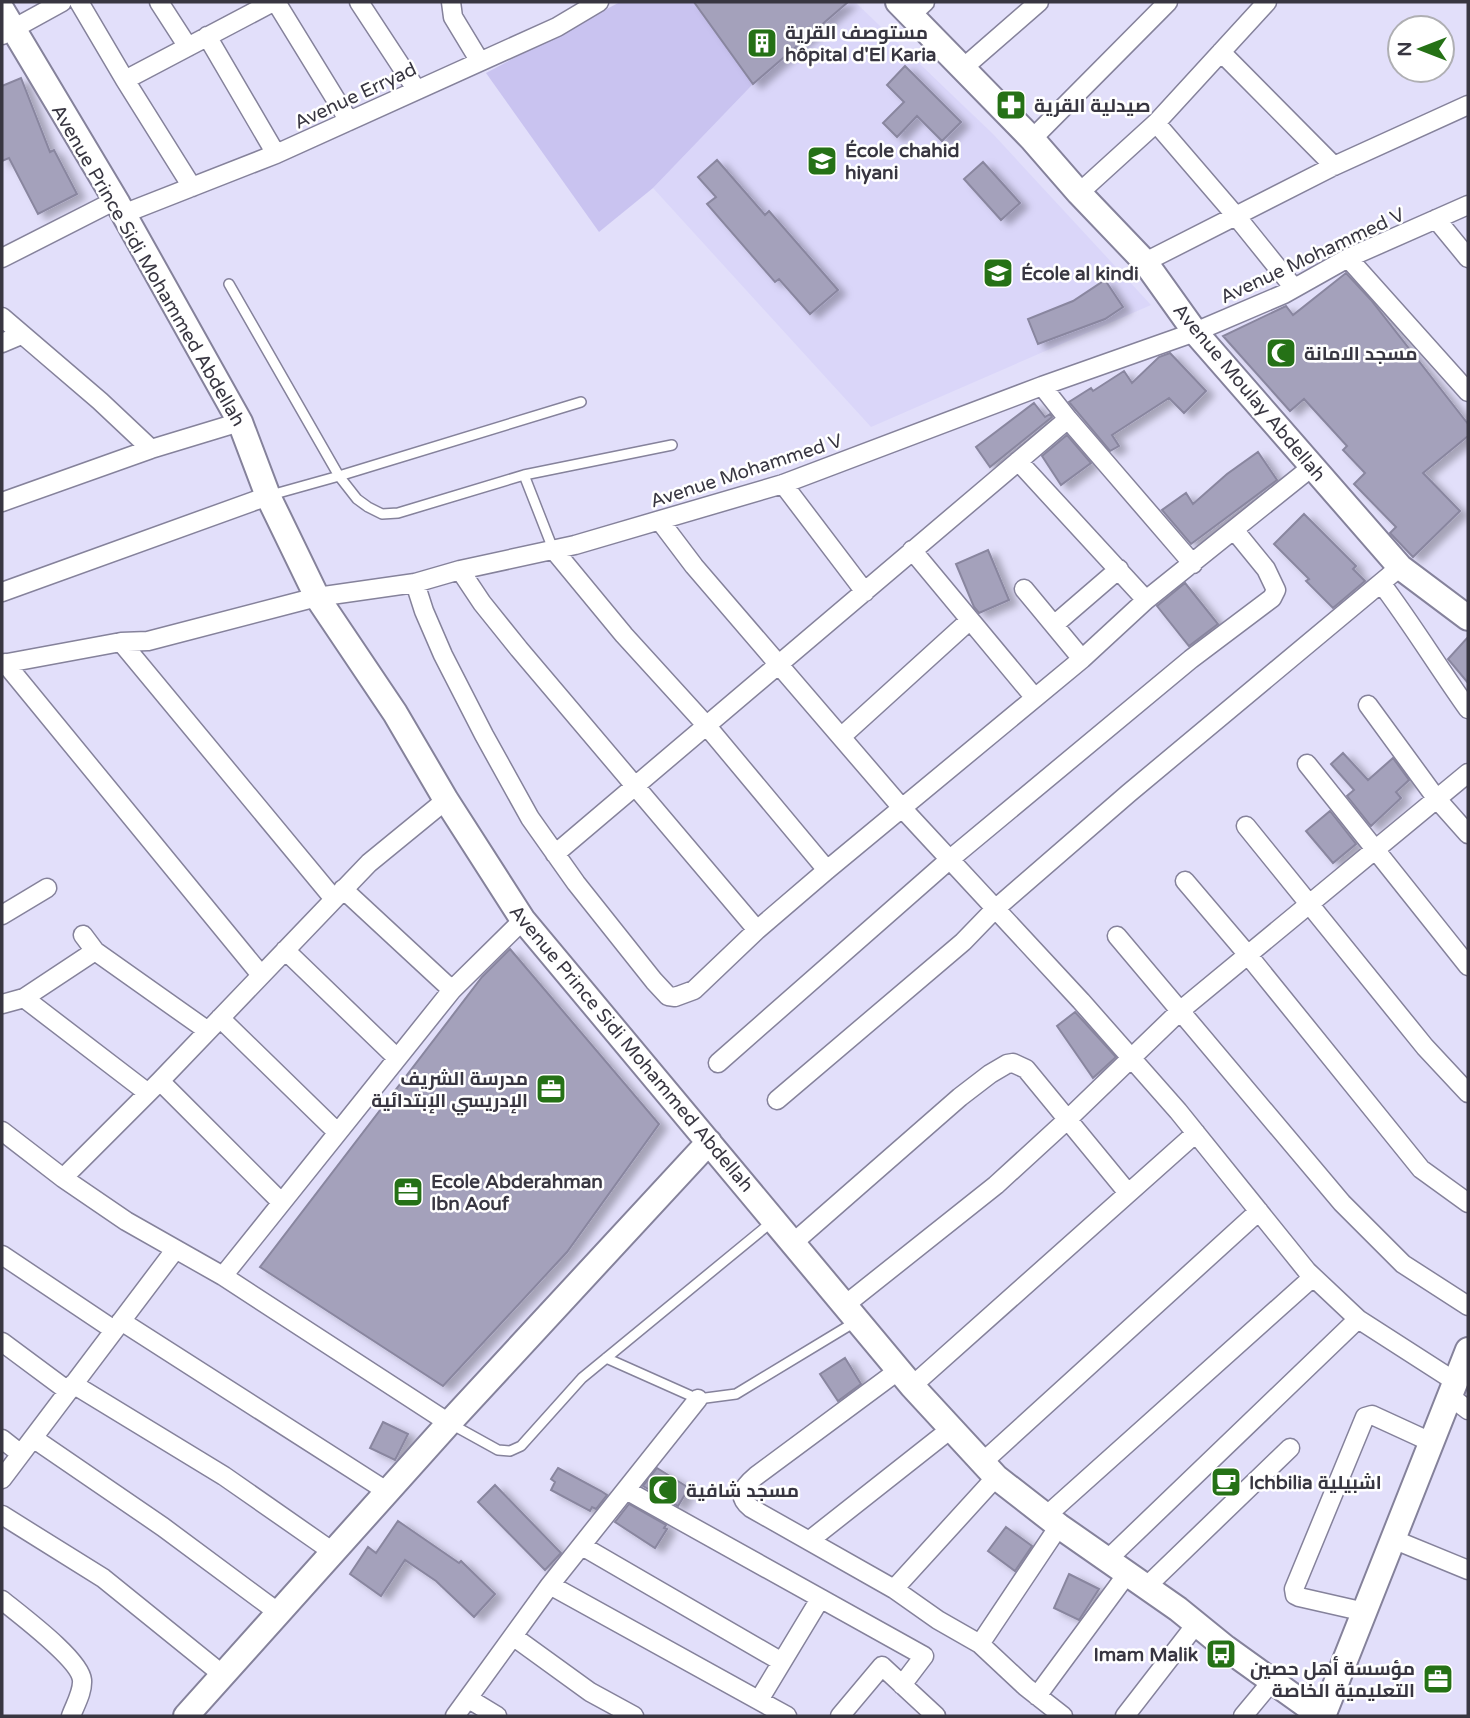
<svg xmlns="http://www.w3.org/2000/svg" width="1470" height="1718" viewBox="0 0 1470 1718" font-family="'Varela Round',Cairo,sans-serif">
	<defs>
		<filter id="shadow"><feDropShadow dx="8" dy="4.5" stdDeviation="3.5" flood-color="#0004"/></filter>
	</defs>
	<rect width="100%" height="100%" fill="#e2dffa"/>
	<path fill="#dad6f9" d="M848 2H855L993 134 1151 305 871 427 653 188 753 84Z"/>
	<path fill="#c9c3f0" d="M620 2H694L753 84 653 188 599 232 486 73Z"/>
	<path fill="#a4a1bb" stroke="#89869f" stroke-width="2" filter="url(#shadow)" d="M694 2H848L753 84Z
		M905 66 961 122 942 141 917 116 897 137 883 123 904 102 887 85Z
		M21 78 50 152 54 150 77 194 38 214 9 158 2 161V86Z
		M717 160 765 215 769 211 838 290 810 314 779 279 775 282 707 204 716 197 698 177Z
		M983 162 1020 203 1001 220 964 179Z
		M1346 273 1371 300 1468 424V436L1423 473 1460 511 1413 557 1390 533 1396 527 1354 484 1365 473 1343 450 1347 446 1304 399 1290 411 1223 336 1286 306 1293 315Z
		M1105 280 1123 307 1105 319 1038 344 1028 319 1073 301Z
		M1170 353 1206 391 1184 413 1169 398 1112 435 1119 446 1110 451 1069 402 1091 388 1093 391 1124 371 1132 383 1159 357Z
		M1034 403 1045 417 1050 414 1052 417 990 467 976 447Z
		M1067 435 1091 463 1061 485 1042 456Z
		M1258 452 1277 480 1191 544 1162 510 1186 493 1193 504 1227 474Z
		M1304 514 1356 566 1353 569 1365 581 1333 608 1306 581 1309 579 1274 544Z
		M988 550 1009 600 979 613 974 607 956 564Z
		M1185 583 1218 624 1189 646 1157 606Z
		M1468 637V683L1448 659Z
		M1343 753 1368 780 1393 758 1409 780 1396 792 1401 798 1371 826 1347 796 1354 790 1331 764Z
		M1330 811 1356 844 1333 863 1306 831Z
		M510 949 659 1124 567 1252 443 1386 260 1267 482 977Z
		M1075 1012 1116 1057 1093 1078 1057 1026Z
		M845 1358 861 1384 838 1401 820 1374Z
		M383 1422 408 1434 395 1460 370 1448Z
		M558 1468 601 1491 607 1495 596 1509 592 1507 590 1511 551 1490 555 1482 551 1479Z
		M657 1468 689 1488 678 1506 643 1486Z
		M495 1485 561 1553 545 1570 478 1502Z
		M629 1504 666 1525 664 1528 667 1529 655 1548 615 1522Z
		M398 1521 459 1563 461 1561 495 1594 474 1617 436 1581 405 1560 381 1596 350 1574 368 1547 376 1553Z
		M1006 1527 1032 1546 1015 1571 988 1551Z
		M1069 1574 1099 1589 1079 1620 1054 1608Z"/>
	<g fill="none" stroke-linecap="round" stroke-linejoin="round">
		<g stroke="#85829b" stroke-width="12">
			<path id="lane" d="M229 284 339 476 357 499 368 507 382 514 398 513 524 475 553 549
				M524 475 672 445
				M271 495 339 476 581 402
				M606 1358 698 1399 736 1394 855 1322
				M451 1424 498 1450 510 1451 521 1446 582 1378 773 1221"/>
		</g>
		<g stroke="#85829b" stroke-width="21">
			<path id="street" d="M79 2 125 80 192 187
				M159 2 188 47
				M276 2 349 121
				M359 2 416 89
				M451 2 453 17 479 60
				M911 15 925 2
				M2 35 62 2
				M207 36 276 154
				M1221 52 1334 166
				M962 69 1039 2
				M125 80 273 2
				M1156 123 1236 216 1294 288
				M1032 139 1168 2
				M1079 193 1156 123 1267 2
				M123 214 276 154 557 27 599 2
				M1436 219 1468 258
				M2 258 116 200
				M1348 258 1468 392
				M1145 262 1334 166 1468 105
				M2 317 100 401 151 449
				M2 343 21 335
				M1042 386 1068 419 1193 564
				M1018 461 1146 600
				M783 484 865 592
				M2 502 151 449 240 422
				M660 521 694 566 902 808 1081 1001 1178 1111 1307 1271 1358 1319 1456 1382
				M553 549 624 635 706 725 827 870
				M912 550 1035 698
				M460 570 482 603 519 649 757 930
				M415 583 424 611 443 655 484 735 530 818 576 883 654 981 668 996 675 997 694 990 757 930 827 870 1082 659 1146 600 1313 466
				M1381 583C1412 624 1438 667 1468 709
				M1024 589 1082 659
				M2 592 268 496
				M1054 625 1119 569
				M121 642 334 899
				M5 663 261 975
				M2 664 121 642 148 641 317 597 415 583 460 570 575 545 783 484 1042 386 1195 332 1284 294 1348 258 1468 205
				M1368 705 1436 798 1468 834
				M841 737 970 620
				M1307 764 1468 966
				M1246 826 1425 1047 1468 1093
				M555 854 1068 419
				M1185 881 1248 955 1421 1169 1468 1203
				M343 889 452 990
				M2 915 47 888
				M83 935 95 951 208 1031
				M1117 936 1342 1203 1403 1264 1468 1306
				M285 950 397 1058
				M24 998 148 1093
				M2 1004 24 998 95 951
				M220 1018 337 1132
				M718 1063 949 860 1191 659 1272 598 1276 590 1266 569 1235 531
				M160 1081 281 1202
				M777 1100 963 942 994 910 1129 793 1400 567
				M2 1131 63 1178 126 1221 223 1276 449 1423
				M63 1178 160 1081 369 863 446 800
				M793 1243 960 1097 990 1074 1007 1064 1013 1063 1026 1069 1128 1193
				M2 1255 114 1330
				M223 1276 452 990 523 920
				M845 1305 996 1185 1067 1120 1181 1010 1468 773
				M121 1321 388 1492
				M2 1342 68 1391
				M899 1370 756 1476C743 1487 736 1496 751 1508L894 1589 938 1620 980 1644 1026 1687 1063 1716
				M73 1384 224 1476 333 1552
				M912 1386 1196 1133
				M1451 1397 1468 1410
				M33 1438 163 1527 279 1613
				M2 1439 21 1454
				M984 1461 1259 1211
				M2 1479 175 1250
				M626 1490 924 1656 902 1685
				M2 1515 103 1578 223 1675
				M1046 1516 1313 1277
				M810 1540 952 1428
				M1395 1540 1468 1570
				M582 1546 782 1662
				M1107 1560 1358 1319
				M550 1585 787 1716
				M1146 1587 1290 1448
				M894 1589 996 1477
				M2 1600C20 1615 80 1659 82 1680 83 1692 75 1705 71 1716
				M1365 1612 1299 1597 1295 1595 1294 1589 1365 1417 1372 1415 1433 1443
				M514 1637 590 1692 634 1716
				M980 1644 1059 1526
				M1037 1696 1127 1574
				M469 1699 497 1716
				M759 1700 820 1599
				M455 1716 550 1585 698 1399
				M840 1716 882 1666 936 1716
				M1125 1716 1197 1623
				M1243 1716 1273 1680"/>
		</g>
		<g stroke="#85829b" stroke-width="28">
			<path id="secondary" d="M898 2 1032 139 1079 193 1145 262 1195 332 1400 567 1468 618
				M2 10 118 204 240 422 268 496 317 597 395 713 446 800 523 920 912 1386 996 1477 1059 1526 1178 1609 1226 1648 1321 1716
				M186 1716 449 1423 709 1142
				M1323 1716 1468 1350"/>
		</g>
		<use href="#lane" stroke="#fff" stroke-width="9"/>
		<use href="#street" stroke="#fff" stroke-width="18"/>
		<use href="#secondary" stroke="#fff" stroke-width="24"/>
	</g>
	<defs>
		<g id="building-square" transform="scale(1.575)"><rect x="-9" y="-9" width="18" height="18" rx="4" fill="#257116" stroke="#fff"/><path d="M-4-6H4V6H1V3H-1V6H-4ZM-2.5-4.3h1.7v1.8h-1.7ZM.8-4.3h1.7v1.8H.8ZM-2.5-1h1.7V.8h-1.7ZM.8-1h1.7V.8H.8Z" fill="#fff"/></g>
		<g id="pharmacy-square" transform="scale(1.575)"><rect x="-9" y="-9" width="18" height="18" rx="4" fill="#257116" stroke="#fff"/><path d="M-2-6h4v4h4v4h-4v4h-4v-4h-4v-4h4Z" fill="#fff"/></g>
		<g id="school-square" transform="scale(1.575)"><rect x="-9" y="-9" width="18" height="18" rx="4" fill="#257116" stroke="#fff"/><path d="M0-5L7-2L0 1L-7-2ZM-4 1L0 2.5L4 1V4Q0 6-4 4Z" fill="#fff"/></g>
		<g id="mosque-square" transform="scale(1.575)"><rect x="-9" y="-9" width="18" height="18" rx="4" fill="#257116" stroke="#fff"/><path d="M3.5-4.9A6 6 0 1 0 3.5 4.9A5 5 0 1 1 3.5-4.9Z" fill="#fff"/></g>
		<g id="office-square" transform="scale(1.575)"><rect x="-9" y="-9" width="18" height="18" rx="4" fill="#257116" stroke="#fff"/><path d="M-6-3h4V-5.5h4V-3h4V5H-6ZM-1-4.5V-3h2v-1.5ZM-6 0V1H6V0Z" fill="#fff"/></g>
		<g id="cafe-square" transform="scale(1.575)"><rect x="-9" y="-9" width="18" height="18" rx="4" fill="#257116" stroke="#fff"/><path d="M-5.5-4.5H6V0H3Q3 3.5 0 3.5H-2.5Q-5.5 3.5-5.5 0ZM3-3.2v2h1.7v-2ZM-6 4.5H4V6H-6Z" fill="#fff"/></g>
		<g id="bus-square" transform="scale(1.575)"><rect x="-9" y="-9" width="18" height="18" rx="4" fill="#257116" stroke="#fff"/><path d="M-5-6H5V4H4V6H2V4H-2V6H-4V4H-5ZM-3.5-4V0h7V-4ZM-3.5 1.2v1.5H-2V1.2ZM2 1.2v1.5H3.5V1.2Z" fill="#fff"/></g>
	</defs>
	<g fill-rule="evenodd">
		<use href="#building-square" x="762" y="43"/>
		<use href="#pharmacy-square" x="1011" y="105"/>
		<use href="#school-square" x="822" y="161"/>
		<use href="#school-square" x="998" y="273"/>
		<use href="#mosque-square" x="1281" y="353"/>
		<use href="#office-square" x="551" y="1089"/>
		<use href="#office-square" x="408" y="1192"/>
		<use href="#cafe-square" x="1226" y="1482"/>
		<use href="#mosque-square" x="663" y="1490"/>
		<use href="#bus-square" x="1221" y="1654"/>
		<use href="#office-square" x="1438" y="1679"/>
	</g>
	<g text-anchor="middle" stroke-width="5" stroke-linejoin="round" paint-order="stroke">
		<g font-size="19" font-weight="bold" fill="#383641" stroke="#fff" text-anchor="start">
			<text x="785" y="39">مستوصف القرية<tspan x="785" dy="22">hôpital d'El Karia</tspan></text>
			<text x="1034" y="112">صيدلية القرية</text>
			<text x="845" y="157">École chahid<tspan x="845" dy="22">hiyani</tspan></text>
			<text x="1021" y="280">École al kindi</text>
			<text x="1304" y="360">مسجد الامانة</text>
			<text x="528" y="1085" text-anchor="end">مدرسة الشريف<tspan x="528" dy="22">الإدريسي الإبتدائية</tspan></text>
			<text x="431" y="1188">Ecole Abderahman<tspan x="431" dy="22">Ibn Aouf</tspan></text>
			<text x="1249" y="1489">Ichbilia اشبيلية</text>
			<text x="686" y="1497">مسجد شافية</text>
			<text x="1198" y="1661" text-anchor="end">Imam Malik</text>
			<text x="1415" y="1675" text-anchor="end">مؤسسة أهل حصين<tspan x="1415" dy="22">التعليمية الخاصة</tspan></text>
		</g>
		<g font-size="19" fill="#383641" stroke="#fff">
			<text transform="translate(355 95) rotate(-25)" y="7">Avenue Erryad</text>
			<text transform="translate(1312 255) rotate(-25)" y="7">Avenue Mohammed V</text>
			<text transform="translate(149 265) rotate(60)" y="7">Avenue Prince Sidi Mohammed Abdellah</text>
			<text transform="translate(1250 392) rotate(50)" y="7">Avenue Moulay Abdellah</text>
			<text transform="translate(746 470) rotate(-18)" y="7">Avenue Mohammed V</text>
			<text transform="translate(632 1048) rotate(50)" y="7">Avenue Prince Sidi Mohammed Abdellah</text>
		</g>
	</g>
	<rect width="1470" height="1718" fill="none" stroke="#383641" stroke-width="7"/>
	<g transform="translate(1421 49) rotate(270)"><circle r="33" fill="#ffffff" stroke="#afafb3" stroke-width="2"/>
	<path d="M0-5L12 26L0 18L-12 26Z" fill="#257116"/>
	<text y="-10" font-size="19" font-weight="bold" text-anchor="middle" fill="#383641">N</text>
	</g>
</svg>
